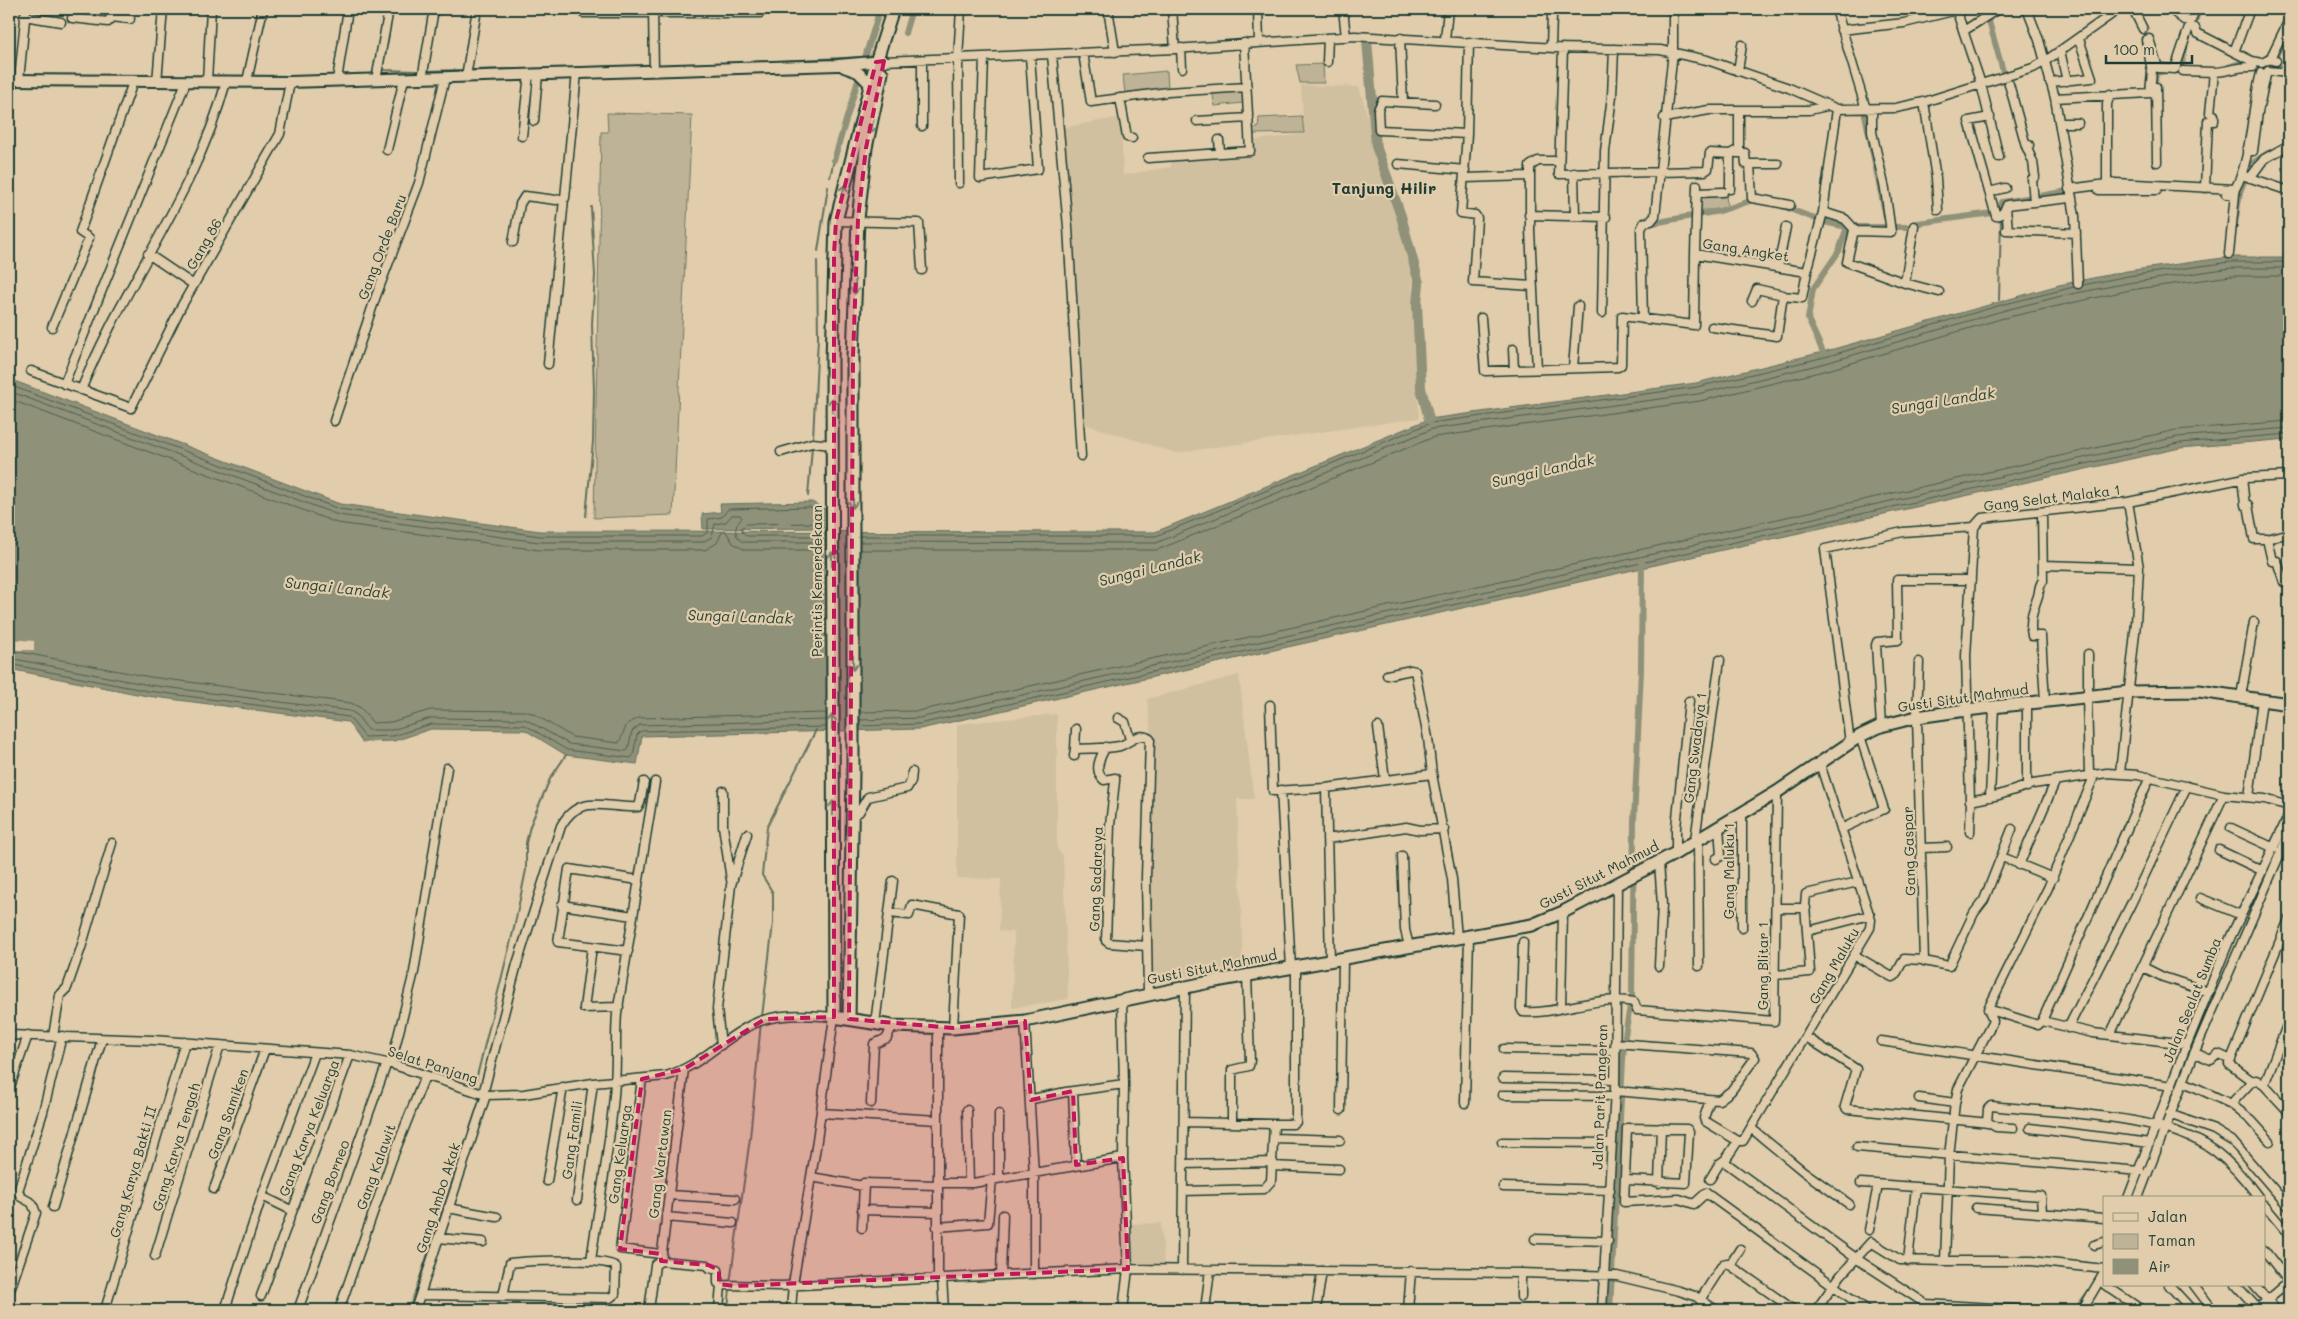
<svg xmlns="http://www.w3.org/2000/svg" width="2298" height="1319" viewBox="0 0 2298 1319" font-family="Mali,sans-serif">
	<rect width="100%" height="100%" fill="#e1cdab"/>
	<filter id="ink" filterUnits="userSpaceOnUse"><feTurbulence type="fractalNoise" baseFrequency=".02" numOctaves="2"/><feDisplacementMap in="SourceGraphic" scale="10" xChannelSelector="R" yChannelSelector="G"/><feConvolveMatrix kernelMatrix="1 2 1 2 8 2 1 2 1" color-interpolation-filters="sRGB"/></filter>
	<g filter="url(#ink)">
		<path fill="#d0c0a0" d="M1301 85 1359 87 1411 262 1419 418 1176 453 1081 423 1055 129 1121 117 1123 175 1171 167V158L1247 152V141L1304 134Z
			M1239 675 1254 799H1237L1243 965 1149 983 1148 855 1154 759 1147 699Z
			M1057 714V849L1063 856 1068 999 1012 1008 1014 932 999 931 1001 879 957 878V724Z
			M1161 1223 1164 1263H1130L1128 1224Z"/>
		<path fill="#beb396" stroke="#6e7865" d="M1323 64 1324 83H1300L1296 65Z
			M1167 71 1168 89 1125 94 1123 75Z
			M1243 89V103L1215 106 1212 91Z
			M607 113 692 115 673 515 594 518 601 132H608Z
			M1302 116 1304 133 1253 134V128H1258L1259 118Z
			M1697 193H1726L1727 207 1712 210H1696Z"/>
		<path fill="#8f9179" stroke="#626f5d" d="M2230 257H2289V439L2180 448 920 729 642 736 637 764 566 755 525 730 431 729 394 741 362 742 348 722 147 696 9 669V379L340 504 540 531 1155 532 1429 419 1696 383 1823 352 2059 285 2127 271Z
			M812 502 825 509 826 528 703 529 702 514 721 512 720 504Z"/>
		<path fill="#e1cdab" d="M9 639 34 641V650H16L13 665H16L14 673 9 671 12 650 9 649Z"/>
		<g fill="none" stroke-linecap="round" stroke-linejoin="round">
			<path stroke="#4c5f50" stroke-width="1" d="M2083 285 2128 276 2230 262H2289
				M9 385 339 509 540 536H702L708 532V519L722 517 728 509 810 507 820 512V523L747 524 742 527V532L747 536H826
				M9 391 338 515 539 542H702L712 537 715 524 726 522 732 515H740L742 518C734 526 733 536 743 542H826
				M9 399 337 523 539 550H705L717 543 722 532 725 530 733 543 745 550H826
				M860 536H1156L1430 423 1697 387 1825 357 2001 305 2074 287
				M860 542 1156 543 1432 429 1698 394 1826 363 2002 311 2061 296 2128 283 2231 268H2289
				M860 550H1157L1434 437 1700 401 1828 370 2004 318 2130 290 2231 276H2289
				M9 650 150 677 351 703 361 708 373 723 391 722 430 710 526 711 534 714 572 737 619 743 627 724 639 718 826 713
				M9 658 149 685 350 711 357 715 368 730H392L431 718 525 719 569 744 626 751 628 750 632 731 640 725 826 720
				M9 664 148 691 349 717 365 737 393 736 431 724 525 725 567 750 631 758 633 756 637 735 641 731 826 727
				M860 712 918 711 2176 430 2289 421
				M860 720 919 718 2177 437 2289 428
				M860 726 919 724 2179 443 2289 434"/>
			<path stroke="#626f5d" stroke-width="2" d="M393 9 382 70 417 71
				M691 65 865 57
				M471 70 621 67
				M426 71 462 70
				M830 177 834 160
				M818 251 828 187
				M1999 300 2001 217
				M813 438 818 338 817 261
				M808 496 812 447
				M586 516 593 441 594 391 592 324 595 275 591 207
				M762 1017 773 923V893L762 875 767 827 816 730
				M474 1088 514 928 526 870V843L530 826 550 779 566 755
				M730 1283 750 1138 761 1022
				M409 1310 480 1099 472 1096V1092
				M728 1310 730 1288"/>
			<path stroke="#8f9179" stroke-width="6" d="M1988 18 2008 89
				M2195 31 2193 29 2199 9
				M905 33 912 9
				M2277 54 2289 28
				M863 64 880 9
				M2261 64 2289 69
				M2228 67 2246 61 2251 64
				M2181 69 2185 48
				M2154 92 2156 73 2166 71
				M1863 105 1886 218
				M834 160 859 77
				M1782 206 1824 222 1847 227H1910L1918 223 2000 212 2002 202 2075 190
				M1653 223 1720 211 1756 199
				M2235 224 2240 192 2251 164 2268 153
				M1823 352 1808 319 1813 289 1839 251 1847 227
				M2140 1176 2163 1123
				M1610 1310 1624 1041 1632 995 1634 821 1641 670 1642 560
				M2076 1310 2089 1293"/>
			<path stroke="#8f9179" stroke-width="10" d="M1367 40 1376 146 1401 216 1419 283 1417 304 1421 388 1429 419"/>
			<g stroke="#1f3d34" stroke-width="11">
				<path id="minor" d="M653 9 654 71
					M1108 9 1115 52
					M1172 9 1175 49
					M1258 9 1259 43
					M1343 9 1346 37
					M1836 9 1865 106 1869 110
					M2027 9 2039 40 2055 98 2075 216 2078 284
					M2133 9 2143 29
					M2170 9 2184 20
					M2250 9 2234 52 2252 61
					M583 13H760
					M24 16 61 22
					M111 17 130 19
					M72 18 108 22 110 20 112 9
					M2195 28 2197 33 2234 52
					M1841 30 1904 23 1957 10
					M1965 30 1998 9
					M1400 38 1403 102
					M1445 40 1448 9
					M1469 42 1467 134 1461 213 1475 215 1477 218 1473 282 1532 286
					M1551 47 1552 15
					M1181 48 1182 68
					M1563 48 1559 174 1705 171 1708 169 1710 153 1730 154
					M2060 51 2067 81
					M1083 53 1091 102 1168 92 1247 87
					M1052 55 1068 227 1081 456
					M984 58 980 178 1038 169 1030 56
					M2270 59 2289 20
					M922 60V126
					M884 61 1175 49 1355 36 1555 48 1660 50 1707 60 1789 88 1837 109 1896 108 1924 102 1981 84 1956 9
					M1327 62 1328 38
					M2251 65 2252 61 2262 63 2270 59 2276 61
					M1738 71 1742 45
					M2183 71 2214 72 2210 113 2214 115V121H2208L2205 188
					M2214 72C2229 72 2236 66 2253 67
					M466 77 477 9
					M422 79 434 9
					M19 80 26 9
					M337 80 348 9
					M376 80 389 9
					M207 81 211 9
					M247 81 263 9
					M157 82 163 9
					M2050 82 2092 78 2079 39
					M2009 84 2026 146
					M2156 87 2157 162
					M1120 98 1127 137 1132 138
					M2055 98 2150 93 2152 71 2146 40 2149 39 2150 42 2158 68 2175 69 2195 9
					M1924 102 1936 178 1938 210
					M1435 104 1382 101 1378 110 1379 130 1467 134
					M1990 117 1969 121 1996 216
					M1664 118 1709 110H1809L1827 106
					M534 121 538 74
					M1197 121 1249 118
					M2060 123H2078
					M522 136 529 74
					M1219 140 1220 153
					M2029 145 2026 146 2033 162 2035 177 2032 179 2034 202
					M387 150 404 79
					M2247 150 2253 151 2258 112 2266 75 2268 71 2289 73
					M1736 153H1745L1746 164H1750
					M1999 157 1981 84 2033 68 2044 62 2119 9
					M1148 158 1250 151 1244 43
					M1398 164 1465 170
					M1778 164H1750L1752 198 1790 205
					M1574 173 1575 216
					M2245 176 2289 191
					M1465 178 1530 176
					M2250 178 2264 159 2289 145
					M959 183 958 59 961 9
					M2107 184V104L2110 94
					M1730 189V154L1739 149V110
					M2069 189 2115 183 2235 189C2252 159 2251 109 2261 73L2266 75
					M2099 190H2157
					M1989 192 2005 188
					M1697 193 1723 192
					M2226 194H2235L2229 254
					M2006 207 2008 230
					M1823 212 1845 219 1856 231 1891 232 1885 189 1872 132V110
					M1529 215 1606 217
					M1997 216 2003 213 2007 205 2070 198
					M836 221 919 223 922 270
					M1914 226 1905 283 1939 292
					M1854 230 1847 262 1905 283
					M2006 230 2076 233
					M513 242 520 204 525 196 556 200 565 198 577 72
					M148 254 194 285
					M1695 254 1697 185
					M1778 267 1786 227
					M1783 296 1802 298 1807 272
					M1602 313 1605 151 1612 96 1614 49
					M1481 318 1485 371 1618 367 1621 365 1622 316 1694 325 1695 254 1807 272 1823 212 1837 109
					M1643 319 1641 229 1644 223 1651 221 1655 216 1673 52V9
					M52 327 89 238 80 232 133 82
					M1712 327 1777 336 1783 295 1757 289 1752 301
					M1513 349 1514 370
					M548 364 564 199
					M1573 368 1578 306
					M1537 369 1530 231V166L1538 161H1558
					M31 371 131 408 181 307 280 134 290 82
					M64 384 186 82
					M81 390C124 284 196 193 226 82
					M334 421 376 296 419 183 445 78
					M781 452 812 443 833 445
					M2289 476 2245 478 2128 502 1982 518 1974 527 1966 656 1970 801 1999 795 2033 784 2107 773 2138 775 2224 795 2265 799 2289 806
					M2242 478 2245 505H2248L2254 539H2267L2289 533
					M2042 512 2043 581C2038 586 2040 590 2038 596 2033 610 2029 621 2032 636H2041L2045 701
					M2267 539 2272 561H2277L2284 582H2289
					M2044 565 2139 568
					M1919 662 1917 717 1924 961 1949 966 1974 913 1984 900 2012 829
					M1387 675 1411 670 1415 671 1428 738 1432 774
					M2087 696 2089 774
					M2088 696V654
					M2241 696 2254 622
					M2027 703V787
					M1270 705 1273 791 1326 788 1432 774 1452 879 1457 938
					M1118 718 1125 722 1130 739
					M1881 726 1876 645 1877 642 1898 640 1897 580H1971
					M1378 727 1385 779
					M1850 743 1825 549 1903 532 1974 527
					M1106 747C1100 757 1093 771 1104 780L1115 778V781L1110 825 1106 941 1109 943 1147 946
					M1075 749 1076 729
					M1074 756 1075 749C1090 748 1106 749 1120 746 1130 743 1138 731 1150 739L1146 878 1148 995
					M2120 773 2136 623 2139 568 2128 502
					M2095 774 2048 888 1988 1009 1993 1021 1958 1089 1955 1103 1949 1156 1945 1261H2032L2104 1269
					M1326 788 1330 961
					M1281 790 1291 968
					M723 791V826L731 880
					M1990 797 1994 707
					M2249 797 2262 700
					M853 815 859 812 868 797 907 788 911 781 912 772
					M2231 828 2274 848
					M1841 829 1884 809 1860 736
					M1970 832 1971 802
					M1698 838 1699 966
					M1327 839 1406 827 1420 830 1444 829
					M1695 840 1720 660
					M1922 848 1947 847
					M2219 850 2263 871
					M1676 853V828L1689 701
					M1402 856 1405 930 1409 946
					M2002 857 2053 878
					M1716 859 1721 856 1719 826
					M1659 862 1662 905 1659 966
					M2019 865 2056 780
					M2200 898 2241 915
					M562 905 633 916
					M1776 908H1806
					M889 913 909 915 912 905 959 914 953 1028
					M1742 928V813
					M1808 931 1870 915
					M1523 942 1521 1008 1523 1012C1557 1015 1598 994 1634 1002L1637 1010 1774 1021 1777 792
					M592 947 584 1008 619 1007
					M628 951 558 942 569 869 638 880
					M1854 955 1892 977 1895 976 1904 959 1923 960
					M2143 967 2163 977 2209 992
					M1775 975 1810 972 1805 905 1806 894 1858 882
					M1122 999 1124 1084 1123 1158 1128 1269 1123 1310
					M1561 1007 1563 912
					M1988 1009 2038 1025 2042 1021 2093 1033 2187 1044
					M2289 1020 2264 1085 2289 1112
					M1025 1021 1034 1174V1274
					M2042 1021 2150 777
					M875 1024 893 881
					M2068 1028 2131 904 2187 786
					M9 1035 153 1040 350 1055 391 1064 486 1095 524 1094 593 1083 666 1076C699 1067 721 1040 751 1025 776 1012 807 1015 834 1017L816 1147 793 1284 791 1310
					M2110 1035 2224 795
					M53 1036 60 995 67 988 81 948 112 843
					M1806 1037 1856 1069 1845 1106 1847 1109 1989 1123 1996 1127 2013 1128
					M1881 1041 2172 1086
					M721 1045 717 1009 731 885 747 834
					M1504 1049 1615 1051
					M2195 1053 2211 1060 2218 1054 2231 1060
					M391 1064 414 972 447 768
					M1503 1078 1615 1080
					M642 1079 620 1249 661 1254
					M2252 1081 2229 1064 2289 919
					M2184 1082 2231 1104 2251 1120 2270 1141
					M9 1090 28 1035
					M1073 1091 1076 1166
					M1615 1091 1719 1100 1731 1091 1755 1058 1751 1053 1615 1043
					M483 1094 517 964 561 826C580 792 606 809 638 807L640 803 644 782
					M1503 1095 1615 1096
					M1919 1098 1955 1103
					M1032 1099 1066 1092 1124 1084
					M1710 1100 1704 1118 1705 1121 1738 1141H1743L1870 928 1871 920 1820 764
					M871 1103 874 1044 887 1038 892 1026
					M1465 1103 1469 936
					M2231 1104 2252 1081 2256 1080 2264 1085
					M967 1110 969 1183
					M1341 1110 1343 958
					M821 1113 938 1120
					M999 1114V1178
					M2169 1114 2214 1130 2232 1141 2289 1207
					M1184 1122 1274 1124
					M1232 1123V1070L1249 1066 1250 1061 1247 975
					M1987 1123 1988 1109 1991 1106C2054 1113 2164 1113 2215 1151 2232 1164 2246 1180 2259 1198
					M2030 1128 2150 1143
					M1752 1129 1803 1171 1849 1204
					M1274 1138 1340 1140
					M1738 1141 1726 1159V1163L1857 1259 1926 1304 2029 1310
					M1502 1142 1612 1143
					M1857 1147 2140 1171
					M1184 1164 1273 1162
					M1272 1166 1339 1169
					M811 1177 863 1186
					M1710 1179 1719 1164 1726 1159
					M1626 1180 1686 1183 1689 1132 1687 1129 1627 1128 1624 1202 1679 1199 1694 1204 1706 1193 1867 1310
					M547 1181 563 1087
					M937 1183H973L1123 1158
					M1659 1183 1661 1128
					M1861 1183 2041 1196 2042 1213
					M1503 1187 1610 1190
					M214 1189 265 1049
					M1183 1191 1264 1189 1271 1181 1274 1124H1293L1296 1122V967
					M669 1195 735 1199
					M2128 1198 2187 1044 2231 936 2289 815
					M2138 1198 2193 1056 2289 833
					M577 1200 593 1083
					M2264 1205 2289 1235
					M53 1207 102 1039
					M448 1208 497 1217
					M1976 1208 2104 1218
					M291 1210 262 1196 315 1053
					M862 1210 937 1212
					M666 1217 733 1223
					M937 1227 988 1223 992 1179
					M862 1228 864 1183 937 1185
					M1869 1230 1878 1185
					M438 1238 483 1242
					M1535 1239 1608 1241
					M2094 1245 2104 1242
					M155 1256 220 1045
					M591 1261C599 1202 611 1143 615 1083 617 1060 615 1037 617 1014L655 782
					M661 1261 684 1069
					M1908 1261 1916 1187
					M1730 1265 1740 1249
					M1182 1270 1185 988
					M1001 1275 1003 1215
					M938 1278V1027
					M942 1278 944 1310
					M721 1285 781 1286 1128 1269 1521 1273 1617 1276 1679 1291 1695 1296 1716 1310
					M2105 1285 2142 1310
					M2169 1285 2192 1310
					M2194 1285 2213 1310
					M2236 1285 2258 1309
					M2254 1285 2276 1310
					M9 1293 36 1213 32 1203 21 1197 18 1191 43 1112 62 1036
					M420 1295 610 1298 615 1294 616 1267C609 1257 525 1261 510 1263L503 1296
					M261 1296 350 1055
					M1521 1297V1273
					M1700 1300 1723 1264 1727 1263 1794 1310
					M105 1310 185 1042
					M225 1310 262 1196
					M298 1310 387 1063
					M339 1310 392 1159 425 1076
					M415 1310 486 1095
					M649 1310 655 1265 661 1261 707 1265 710 1268 718 1270V1283L721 1285 719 1310
					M1205 1310 1210 1270
					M1316 1310 1322 1271
					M1408 1310 1411 1271
					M1602 1310 1615 1091 1617 883
					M1816 1310 1841 1275 1871 1242 1900 1260 1945 1261
					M2082 1310 2104 1273
					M2256 1310 2289 1282 2264 1250"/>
			</g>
			<g stroke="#1f3d34" stroke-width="14">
				<path id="major" d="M844 67 858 72 872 86
					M9 80 290 82 838 65 884 61"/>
			</g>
			<g stroke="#1f3d34" stroke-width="15">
				<path id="highway" d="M893 9 876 62 836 221 832 360 834 1017 892 1026 953 1028 1025 1021 1210 982 1532 925 1563 912 1676 853 1777 792 1860 736 1881 726 1917 717 1966 710 2129 692 2199 691 2289 704
					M849 1019 853 771V357L858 219 866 148 882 73"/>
			</g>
			<use href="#minor" stroke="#e1cdab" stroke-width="8"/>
			<use href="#major" stroke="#e1cdab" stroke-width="10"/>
			<use href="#highway" stroke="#e1cdab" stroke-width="11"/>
		</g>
		<defs><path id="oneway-shaft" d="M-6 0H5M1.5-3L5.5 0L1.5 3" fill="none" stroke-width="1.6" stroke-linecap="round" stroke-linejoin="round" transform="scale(1.25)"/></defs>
		<g stroke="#767e6a">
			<use href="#oneway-shaft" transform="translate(872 126) rotate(103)"/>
			<use href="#oneway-shaft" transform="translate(843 192) rotate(-74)"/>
			<use href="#oneway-shaft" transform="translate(855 287) rotate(92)"/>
			<use href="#oneway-shaft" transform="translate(832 405) rotate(-91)"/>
			<use href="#oneway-shaft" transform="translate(853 501) rotate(90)"/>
			<use href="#oneway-shaft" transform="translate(832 559) rotate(-90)"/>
			<use href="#oneway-shaft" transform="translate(853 663) rotate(90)"/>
			<use href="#oneway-shaft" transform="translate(832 722) rotate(-90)"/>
			<use href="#oneway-shaft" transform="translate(833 808) rotate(-90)"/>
		</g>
	</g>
	<path fill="#c2185b" fill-opacity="0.2" stroke="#c2185b" stroke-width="4" stroke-dasharray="10 6" stroke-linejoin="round" d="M884 61 866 148 858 219 853 357 849 1019 953 1028 1025 1021 1031 1100 1073 1091 1076 1165 1123 1158 1128 1269 735 1286 719 1284V1270L708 1265 661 1261V1254L620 1249 642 1079 684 1069 765 1019 834 1017V254L836 221 876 62Z"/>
	<g text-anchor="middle" stroke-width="4.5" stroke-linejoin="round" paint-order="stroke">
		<g font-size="14" fill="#1f3d34" stroke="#e1cdab">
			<text transform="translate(204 244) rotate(-60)" y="5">Gang 86</text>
			<text transform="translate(382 247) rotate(-69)" y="5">Gang Orde Baru</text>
			<text transform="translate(1746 250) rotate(9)" y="5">Gang Angket</text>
			<text transform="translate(2052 498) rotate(-7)" y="5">Gang Selat Malaka 1</text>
			<text transform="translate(817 581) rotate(-90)" y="5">Perintis Kemerdekaan</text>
			<text transform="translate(1963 698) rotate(-8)" y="5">Gusti Situt Mahmud</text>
			<text transform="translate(1695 748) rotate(-83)" y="5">Gang Swadaya 1</text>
			<text transform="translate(1909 851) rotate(-92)" y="5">Gang Gaspar</text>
			<text transform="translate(1729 871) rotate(-90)" y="5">Gang Maluku 1</text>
			<text transform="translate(1599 875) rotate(-27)" y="5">Gusti Situt Mahmud</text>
			<text transform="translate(1096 879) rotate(-88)" y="5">Gang Sadaraya</text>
			<text transform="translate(1763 966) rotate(-90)" y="5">Gang Blitar 1</text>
			<text transform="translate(1834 966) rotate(-60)" y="5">Gang Maluku</text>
			<text transform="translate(1212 967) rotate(-11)" y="5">Gusti Situt Mahmud</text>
			<text transform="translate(2192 1000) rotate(-68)" y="5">Jalan Sealat Sumba</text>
			<text transform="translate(433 1065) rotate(18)" y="5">Selat Panjang</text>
			<text transform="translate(1600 1097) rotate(-88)" y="5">Jalan Parit Pangeran</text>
			<text transform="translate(228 1114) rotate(-70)" y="5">Gang Samiken</text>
			<text transform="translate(309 1128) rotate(-69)" y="5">Gang Karya Keluarga</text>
			<text transform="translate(572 1140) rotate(-82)" y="5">Gang Famili</text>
			<text transform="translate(176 1147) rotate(-73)" y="5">Gang Karya Tengah</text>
			<text transform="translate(620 1154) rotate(-82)" y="5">Gang Keluarga</text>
			<text transform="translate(660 1164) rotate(-83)" y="5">Gang Wartawan</text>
			<text transform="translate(376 1167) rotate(-70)" y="5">Gang Kalawit</text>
			<text transform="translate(133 1172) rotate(-74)" y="5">Gang Karya Bakti II</text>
			<text transform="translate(330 1182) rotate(-70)" y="5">Gang Borneo</text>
			<text transform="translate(438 1198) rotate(-72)" y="5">Gang Ambo Akak</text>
		</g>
		<g font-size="15" font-style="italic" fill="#2a453b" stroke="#e1cdab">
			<text transform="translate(1943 401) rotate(-9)" y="5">Sungai Landak</text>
			<text transform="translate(1543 471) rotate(-13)" y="5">Sungai Landak</text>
			<text transform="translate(1150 569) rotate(-14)" y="5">Sungai Landak</text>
			<text transform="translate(337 588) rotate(6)" y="5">Sungai Landak</text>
			<text transform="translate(740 617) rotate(2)" y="5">Sungai Landak</text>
		</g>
		<g font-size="16" font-weight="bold" fill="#1f3d34" stroke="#e1cdab">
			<text x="1384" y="194">Tanjung Hilir</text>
		</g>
	</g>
	<rect width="2298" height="1319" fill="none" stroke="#e1cdab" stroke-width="30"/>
	<rect x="15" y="15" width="2268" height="1289" fill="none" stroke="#1f3d34" stroke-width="2" filter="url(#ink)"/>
	<rect x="2103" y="1196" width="162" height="90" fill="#e1cdab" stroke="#93937b"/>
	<rect x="2113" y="1213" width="25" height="8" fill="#e1cdab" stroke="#93937b"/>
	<text x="2148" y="1222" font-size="15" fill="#1f3d34">Jalan</text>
	<rect x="2113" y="1234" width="25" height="15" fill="#beb396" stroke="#93937b"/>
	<text x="2148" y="1246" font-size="15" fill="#1f3d34">Taman</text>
	<rect x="2113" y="1259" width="25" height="15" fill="#8f9179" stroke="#93937b"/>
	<text x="2148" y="1272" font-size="15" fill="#1f3d34">Air</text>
	<path d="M2106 55v8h86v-8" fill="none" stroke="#1f3d34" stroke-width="2.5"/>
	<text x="2113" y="55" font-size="15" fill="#1f3d34" stroke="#e1cdab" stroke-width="4" paint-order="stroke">100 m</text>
</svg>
